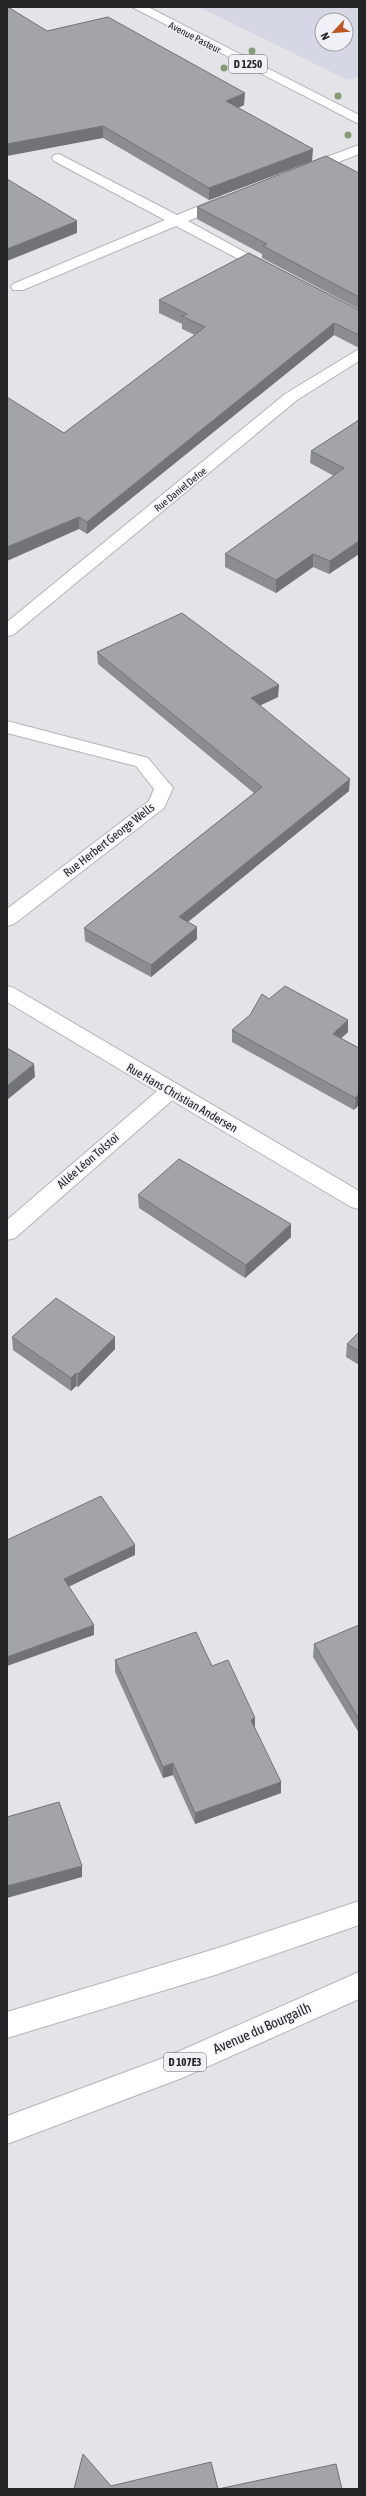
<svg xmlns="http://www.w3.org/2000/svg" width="366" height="2496" viewBox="0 0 366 2496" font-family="'Asap Condensed',sans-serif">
	<rect width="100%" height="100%" fill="#e3e3e8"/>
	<path fill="#d6d7e4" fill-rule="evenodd" d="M199 7H359V77L348 80ZM322 20H346V44H322Z"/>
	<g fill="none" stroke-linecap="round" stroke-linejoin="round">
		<g stroke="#b4b4b9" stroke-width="2">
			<path id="lane" d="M359 145V154L310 173H300L298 170 300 167Z
				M59 154 177 215 221 197H231L233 200 231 203 188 221 277 270 270 274 265 273 176 226 23 290H13L11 287 13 284 165 220 54 161 52 158 54 155Z
				M7 721 148 758 173 788 164 808 14 924 7 926V909L149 801 154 789 136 766 7 733Z
				M170 1084 177 1086 180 1091 177 1096 15 1238 7 1240V1220L163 1086Z"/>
		</g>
		<g stroke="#b4b4b9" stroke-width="2">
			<path id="street" d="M359 349V361L297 400 13 635 7 636V622L285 394Z
				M7 986 14 988 359 1191V1209L351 1207 7 1002Z"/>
		</g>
		<g stroke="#b4b4b9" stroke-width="2">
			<path id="primary" d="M132 7H148L359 115V124Z
				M359 1901V1925L218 1974 7 2038V2012L218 1948Z
				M359 1972V1999L182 2078 7 2144V2116L166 2057Z"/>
		</g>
		<use href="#lane" fill="#fff" fill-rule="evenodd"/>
		<use href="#street" fill="#fff" fill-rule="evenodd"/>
		<use href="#primary" fill="#fff" fill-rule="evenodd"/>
	</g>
	<g fill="#859b76">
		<circle cx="252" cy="51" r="3.5"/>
		<circle cx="224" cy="68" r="3.5"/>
		<circle cx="338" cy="96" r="3.5"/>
		<circle cx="348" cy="135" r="3.5"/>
	</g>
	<path fill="#8c8d90" d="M47 31 244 105 238 108 312 161 209 200 103 138Z
		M359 173V309L262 258V254L197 219V207Z
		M159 300 359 310V348L334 335 87 534 79 529 64 433 195 335 182 329V324L159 313Z
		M359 420V554L329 574 313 567 276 593 225 567V554L334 476 310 463 311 451Z
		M97 652 278 697 260 705 349 791 188 922 197 939 151 977 85 941 84 928 254 793 98 664Z
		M348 1020V1032L341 1038 359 1048 354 1110 232 1042V1030Z
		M138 1195 291 1224V1237L245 1278 139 1208Z
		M359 1332V1365L346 1357 347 1344Z
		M12 1337H115V1349L78 1387 76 1386 71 1391 13 1350Z
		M359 1625V1733L313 1657 314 1644Z
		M115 1660 212 1666 255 1718V1728L281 1793 195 1824 173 1775 163 1778 115 1672Z"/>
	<path fill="#727376" d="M245 93 244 105 226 113V101Z
		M103 126V138L7 156V144Z
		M313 149 312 161 209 200V188Z
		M77 221V233L7 261V249Z
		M334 323V335L87 534V522Z
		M79 517V529L7 561V547Z
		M359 541V554L329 574 330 561Z
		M313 554V567L276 593V580Z
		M279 685 278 697 251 710V698Z
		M350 779 349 791 179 929V917Z
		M197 927V939L151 977V965Z
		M348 1020V1032L333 1046V1034Z
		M34 1064 35 1077 7 1100V1086Z
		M359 1094V1105L354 1110 355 1098Z
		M291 1224V1237L245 1278 246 1265Z
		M115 1337V1349L78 1387V1374Z
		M76 1373V1386L71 1391V1378Z
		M135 1545V1555L64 1589V1579Z
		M94 1625V1635L7 1666V1657Z
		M255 1718V1730L251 1720Z
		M173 1763V1775L163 1778V1767Z
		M281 1782V1793L195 1824V1813Z
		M82 1866V1877L7 1898V1886Z"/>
	<path fill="#a3a4a8" stroke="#727376" d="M7 7H8L47 31 108 17 245 93 226 101 313 149 209 188 103 126 7 144Z
		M326 156 359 173V297L263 246 267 244 197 207Z
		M7 179 77 221 7 249Z
		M249 253 359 310V335L334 323 87 522 79 517 7 547V397L64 433 205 327 182 316 187 314 159 300Z
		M359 420V541L330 561 313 554 276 580 225 554 344 468 311 451Z
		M182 613 279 685 251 698 350 779 179 917 197 927 151 965 84 928 262 787 97 652Z
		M285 986 348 1020 333 1034 359 1048V1094L355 1098 232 1030 250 1015 262 994 269 999Z
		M7 1048 34 1064 7 1086Z
		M179 1159 291 1224 246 1265 138 1195Z
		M56 1298 115 1337 78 1374 76 1373 71 1378 12 1337Z
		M359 1332V1351L347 1344Z
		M101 1496 135 1545 64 1579 94 1625 7 1657V1540Z
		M359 1625V1719L314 1644Z
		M196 1632 212 1666 228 1660 255 1718 251 1720 281 1782 195 1813 173 1763 163 1767 115 1660Z
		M59 1802 82 1866 7 1886V1817Z
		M83 2454 111 2486 211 2462 218 2489 336 2464 342 2489H74Z"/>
	<g text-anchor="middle" stroke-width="3" stroke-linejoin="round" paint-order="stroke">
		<g font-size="10" fill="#242426" stroke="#f0f0f6">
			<text transform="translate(195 37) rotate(27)" y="4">Avenue Pasteur</text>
			<text transform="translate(180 489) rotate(-39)" y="4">Rue Daniel Defoe</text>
		</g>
		<g fill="#f0f0f6" stroke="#616164" stroke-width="1">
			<rect x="229" y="55" width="38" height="18" rx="3"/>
			<rect x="164" y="2053" width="42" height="18" rx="3"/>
		</g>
		<g font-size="11" font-weight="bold" fill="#242426">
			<text x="248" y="68">D 1250</text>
			<text x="185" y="2066">D 107E3</text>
		</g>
		<g font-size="12" fill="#242426" stroke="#f0f0f6">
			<text transform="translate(109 840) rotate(-38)" y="4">Rue Herbert George Wells</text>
			<text transform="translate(182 1098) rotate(30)" y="4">Rue Hans Christian Andersen</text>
			<text transform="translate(88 1161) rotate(-41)" y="4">Allée Léon Tolstoï</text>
		</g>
		<g font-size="14" fill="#242426" stroke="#f0f0f6">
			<text transform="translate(262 2028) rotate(-24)" y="5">Avenue du Bourgailh</text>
		</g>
	</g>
	<rect width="366" height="2496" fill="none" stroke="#242426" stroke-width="16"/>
	<g transform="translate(334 32) rotate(244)"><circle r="19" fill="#f0f0f6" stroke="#9e9ea3"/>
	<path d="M0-3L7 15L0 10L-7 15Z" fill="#bc5723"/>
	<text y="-6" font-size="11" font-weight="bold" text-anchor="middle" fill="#242426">N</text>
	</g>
</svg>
